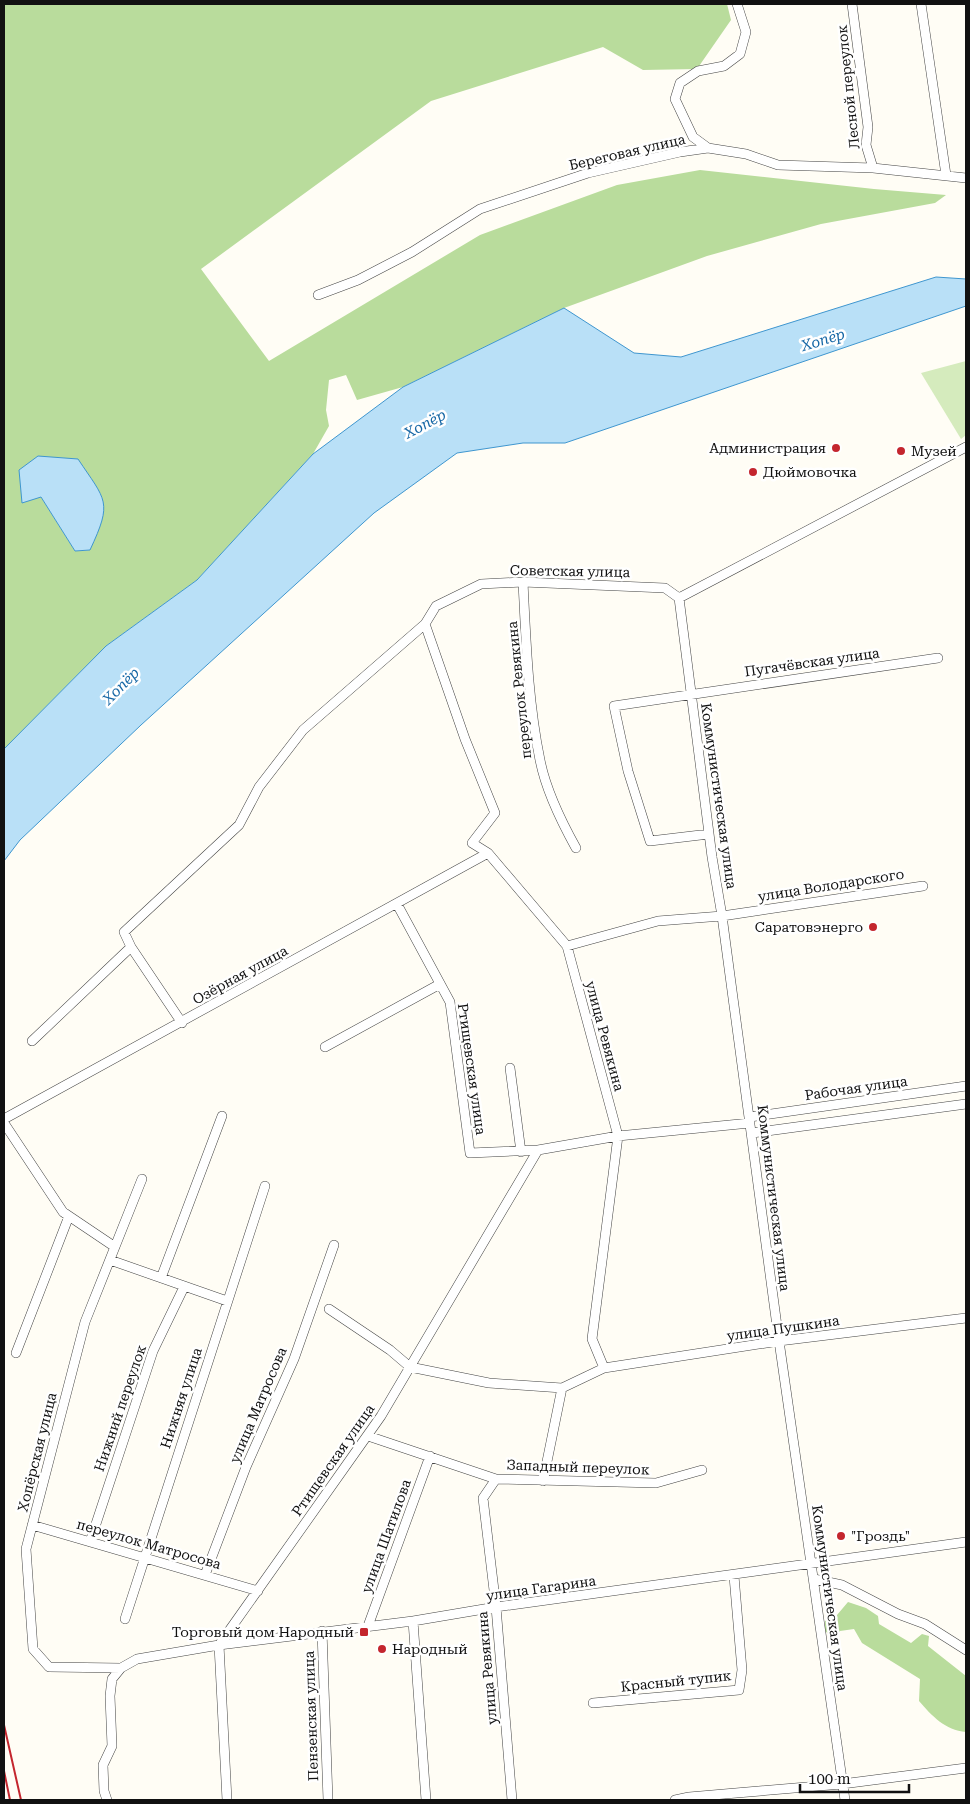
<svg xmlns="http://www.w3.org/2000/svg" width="970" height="1804" viewBox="0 0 970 1804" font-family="'Roboto Serif',serif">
	<rect width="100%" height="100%" fill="#fffdf5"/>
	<path fill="#d5ebbd" d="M966 361V435L961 439 921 373Z"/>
	<path fill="#b9dc9c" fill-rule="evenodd" d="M4 4H727L731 20 697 69 643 70 603 47 431 101 201 269 269 361 480 235 617 185 700 170 874 189 946 195 935 203 821 224 707 256 564 308 403 387 357 400 346 375 329 380 326 410 329 426 313 454 197 580 106 646 4 749ZM41 497 90 550 75 551Z
		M848 1602 866 1608 878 1616 879 1624 911 1643 922 1634 929 1636 928 1646 966 1676V1732C945 1730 932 1716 919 1701L920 1679 862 1643 854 1629 840 1631 834 1639 825 1631V1621L837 1615Z"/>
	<path fill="#b9e0f7" stroke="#3f96cf" d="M936 277 966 279V306L565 443H523L457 453 374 513 141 725 20 840 4 861V749L106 646 197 580 313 454 403 387 564 308 634 353 681 357Z
		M38 456 78 459C106 501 113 501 90 550L75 551 41 497 22 503 19 470Z"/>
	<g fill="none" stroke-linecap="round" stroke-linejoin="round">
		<g stroke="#444" stroke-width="10">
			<path id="minor" d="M852 4 868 127 866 145 873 168
				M921 4 946 175
				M708 148 693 137 675 99 680 83 698 71 724 66 740 54 746 32 737 4
				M318 295 358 280 412 252 480 209 588 173 680 152 708 148 746 154 778 165 873 168 966 178
				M523 582C526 641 528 702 540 760 546 791 561 821 576 848
				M679 598 712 857 722 916 779 1341 845 1800
				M679 598 966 447
				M425 624 465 739 495 813 472 843 488 853 567 946 618 1136 592 1339 604 1368 562 1388 543 1481
				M709 834 650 841 628 771 614 706 938 658
				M397 904 450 1002 470 1153 538 1150
				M567 946 658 921 722 916 923 886
				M131 947 182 1023
				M32 1041 131 947 124 932 239 825 259 787 303 730 425 624 436 606 481 584 523 582 665 588 679 598
				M325 1047 440 984
				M510 1068 521 1152
				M750 1117 966 1086
				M4 1119 488 853
				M4 1123 63 1212 115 1247
				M752 1133 966 1104
				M110 1260 227 1301
				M161 1278 222 1116
				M329 1309 390 1350 410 1367 489 1383 562 1388
				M16 1353 69 1216
				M604 1368 779 1341 966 1318
				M368 1436 496 1479 656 1483 702 1470
				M496 1479 483 1498 496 1607 512 1800
				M32 1525 258 1591
				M90 1542 153 1351 184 1287
				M205 1575 246 1467 294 1359 334 1245
				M814 1579 842 1585 898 1614 925 1624 966 1650
				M125 1619 265 1186
				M413 1621 426 1800
				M368 1626 430 1456
				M322 1631 328 1800
				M121 1668 49 1667 33 1649 26 1549 85 1322 142 1179
				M593 1703 739 1690 742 1670 734 1576
				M107 1800 104 1791 103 1765 112 1746 110 1696 112 1679 121 1668 137 1659 219 1645 413 1621 496 1607 966 1542
				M227 1800 219 1645 381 1416 538 1150 618 1136 750 1123
				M675 1800 689 1797 842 1784 966 1768"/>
		</g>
		<use href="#minor" stroke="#fff" stroke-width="9"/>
		<path stroke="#c4262e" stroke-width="2" d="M4 1725 21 1800
			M4 1771 10 1800"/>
	</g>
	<g fill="#c4262e" stroke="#fff" stroke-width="2">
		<circle cx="836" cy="448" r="5"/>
		<circle cx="901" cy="451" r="5"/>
		<circle cx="753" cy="472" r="5"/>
		<circle cx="873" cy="927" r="5"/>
		<circle cx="841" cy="1536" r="5"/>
		<rect x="359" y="1627" width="10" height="10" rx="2.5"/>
		<circle cx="382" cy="1649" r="5"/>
	</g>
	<g text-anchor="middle" stroke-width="5" stroke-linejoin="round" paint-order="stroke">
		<g font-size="14" fill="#111" stroke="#fff">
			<text transform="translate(848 87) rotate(-96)" y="5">Лесной переулок</text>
			<text transform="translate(627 152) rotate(-13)" y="5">Береговая улица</text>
			<text transform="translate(570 571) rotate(1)" y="5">Советская улица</text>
			<text transform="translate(812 662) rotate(-8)" y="5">Пугачёвская улица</text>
			<text transform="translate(519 690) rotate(-96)" y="5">переулок Ревякина</text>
			<text transform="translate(719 796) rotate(82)" y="5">Коммунистическая улица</text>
			<text transform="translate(831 885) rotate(-9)" y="5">улица Володарского</text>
			<text transform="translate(240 975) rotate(-29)" y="5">Озёрная улица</text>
			<text transform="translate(605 1036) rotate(75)" y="5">улица Ревякина</text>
			<text transform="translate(472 1069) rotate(82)" y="5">Ртищевская улица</text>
			<text transform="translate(856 1088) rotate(-8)" y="5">Рабочая улица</text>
			<text transform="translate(774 1198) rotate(83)" y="5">Коммунистическая улица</text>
			<text transform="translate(783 1328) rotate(-8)" y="5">улица Пушкина</text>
			<text transform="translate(181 1398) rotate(-72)" y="5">Нижняя улица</text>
			<text transform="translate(258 1405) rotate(-67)" y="5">улица Матросова</text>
			<text transform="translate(120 1408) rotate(-71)" y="5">Нижний переулок</text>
			<text transform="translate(37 1452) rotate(-76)" y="5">Хопёрская улица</text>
			<text transform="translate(333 1460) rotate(-55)" y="5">Ртищевская улица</text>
			<text transform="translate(578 1467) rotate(2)" y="5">Западный переулок</text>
			<text transform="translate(386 1536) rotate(-70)" y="5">улица Шатилова</text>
			<text transform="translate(149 1544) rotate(16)" y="5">переулок Матросова</text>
			<text transform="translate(541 1588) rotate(-8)" y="5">улица Гагарина</text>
			<text transform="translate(830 1598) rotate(82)" y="5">Коммунистическая улица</text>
			<text transform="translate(487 1668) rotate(-95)" y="5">улица Ревякина</text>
			<text transform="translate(676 1681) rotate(-6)" y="5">Красный тупик</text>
			<text transform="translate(311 1716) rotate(-92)" y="5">Пензенская улица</text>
		</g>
		<g font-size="14" fill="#111" stroke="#fff" text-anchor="start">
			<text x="826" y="453" text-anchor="end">Администрация</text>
			<text x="911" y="456">Музей</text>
			<text x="763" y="477">Дюймовочка</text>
			<text x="863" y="932" text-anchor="end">Саратовэнерго</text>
			<text x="851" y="1541">"Гроздь"</text>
			<text x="354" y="1637" text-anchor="end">Торговый дом Народный</text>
			<text x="392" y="1654">Народный</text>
		</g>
		<g font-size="15" font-style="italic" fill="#1768a6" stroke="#fff">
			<text transform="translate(823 340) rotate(-17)" y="5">Хопёр</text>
			<text transform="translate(425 424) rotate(-28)" y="5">Хопёр</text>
			<text transform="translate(121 686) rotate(-45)" y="5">Хопёр</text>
		</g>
	</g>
	<rect width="970" height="1804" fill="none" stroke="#111111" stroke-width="10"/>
	<path d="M800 1784v8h109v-8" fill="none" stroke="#111111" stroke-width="2.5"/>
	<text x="808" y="1784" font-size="15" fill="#111111" stroke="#ffffff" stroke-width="4" paint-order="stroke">100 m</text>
</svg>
